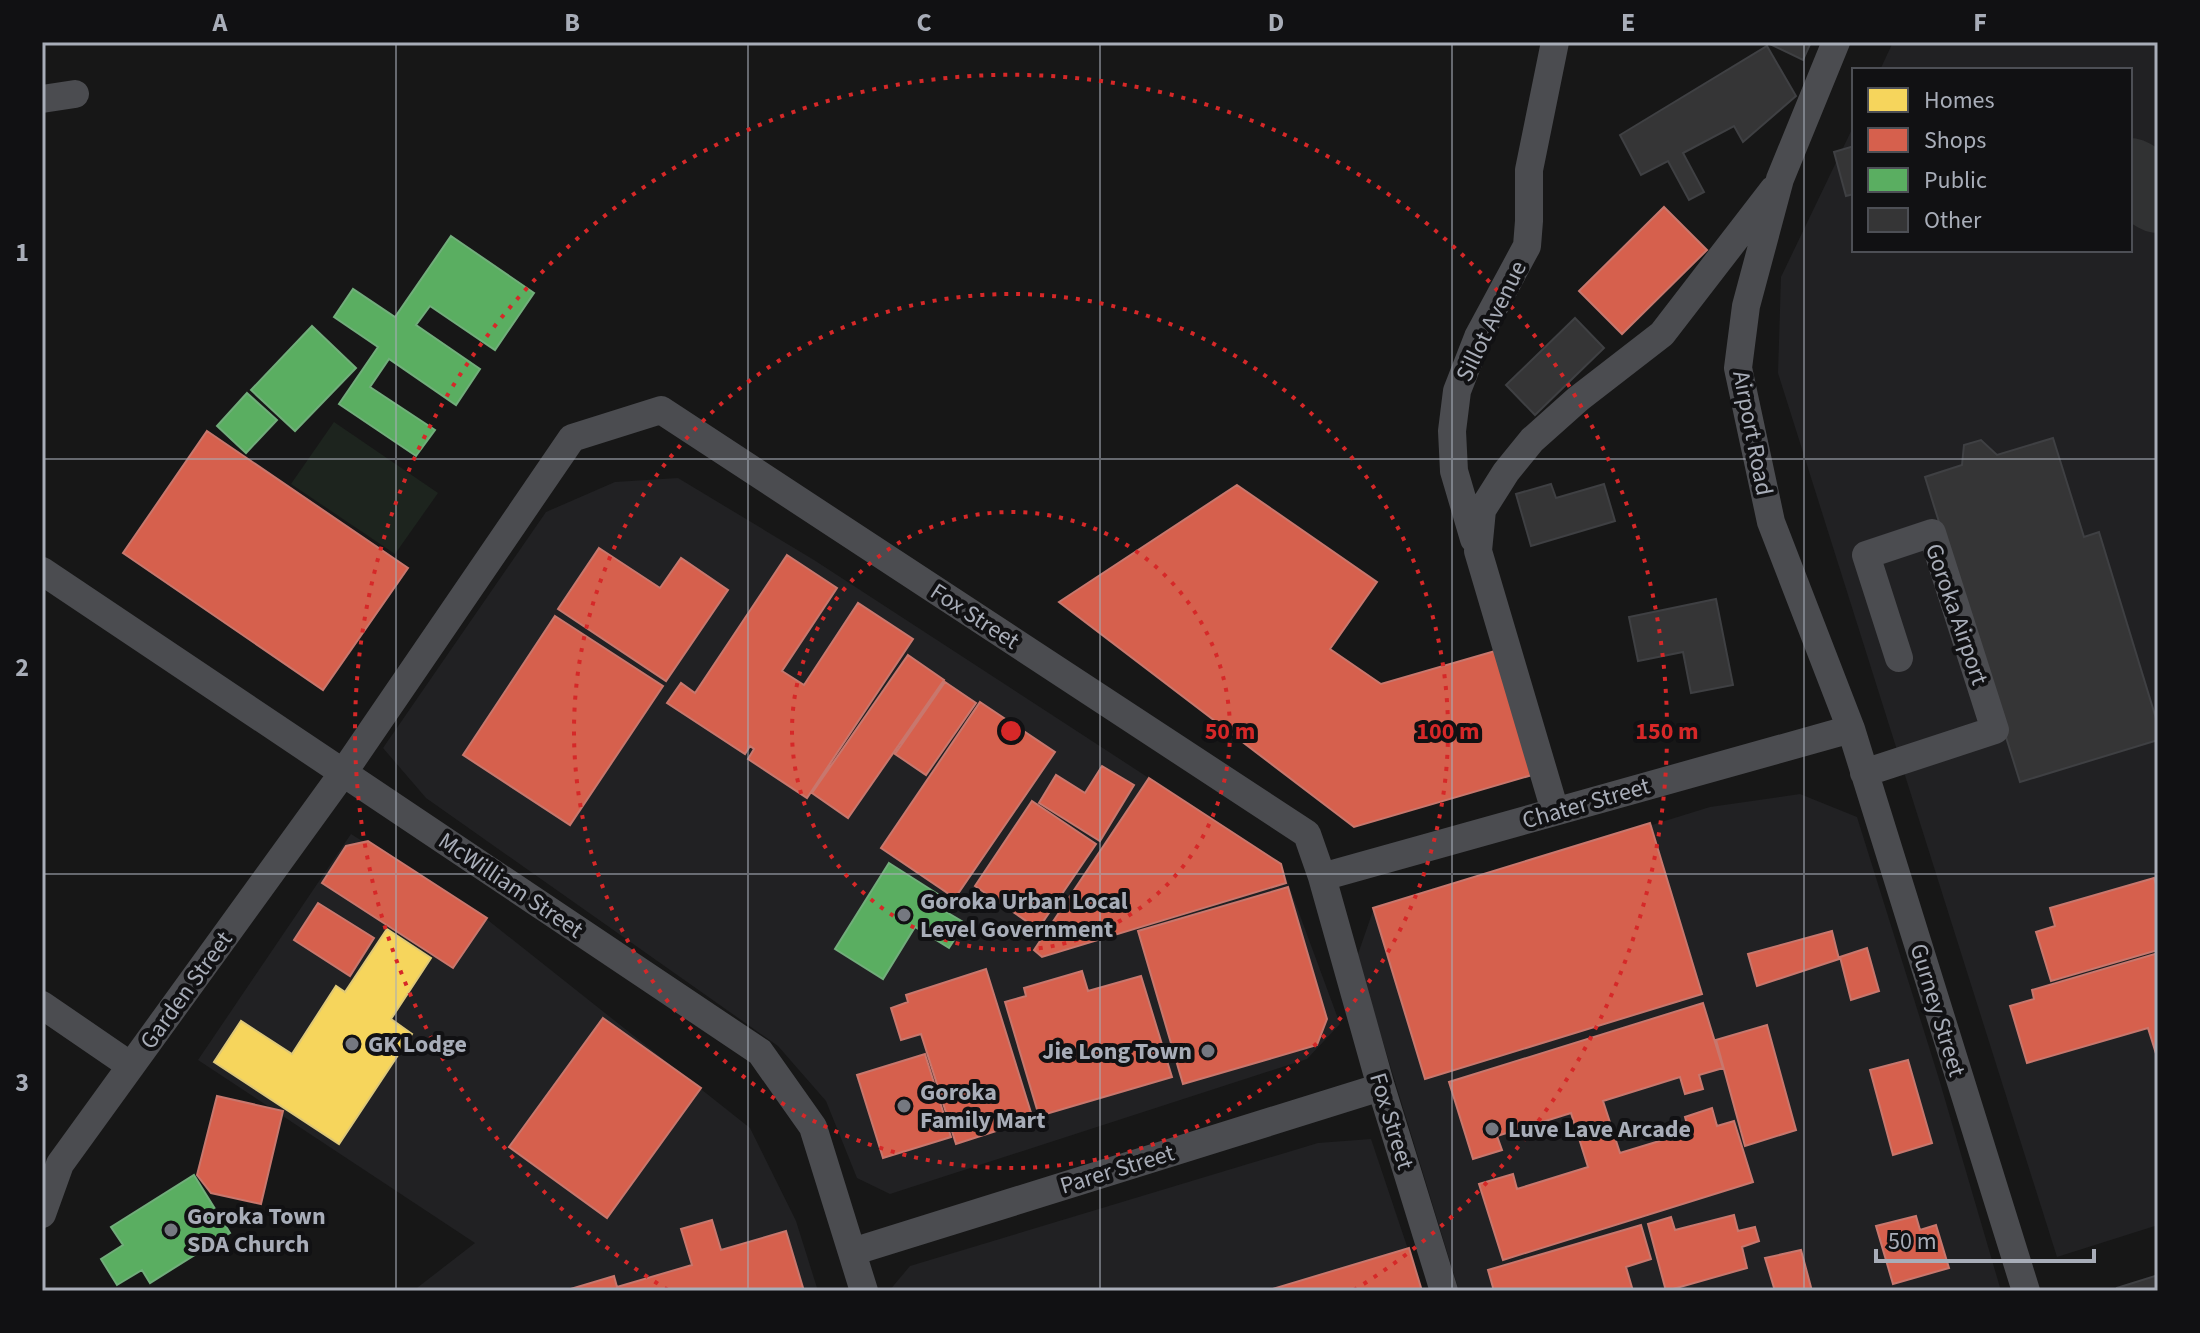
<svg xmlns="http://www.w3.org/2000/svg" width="2200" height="1333" viewBox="0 0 2200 1333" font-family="'Source Sans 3',sans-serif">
	<rect width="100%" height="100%" fill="#171717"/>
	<path fill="#212123" d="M1893 42H2158V1225L2057 1257 1778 373 1781 277 1854 125V250H2130V70H1880Z
		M678 478 814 560 1281 864 1340 1024 1307 1059 890 1194 857 1178 826 1101 778 1046 426 798 383 748 546 512 615 482Z
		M1800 794 1857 817 1939 1079 2001 1291H1459L1357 957 1373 911 1710 807Z
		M351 834 489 921 750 1128 796 1221 818 1291H413L475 1243 198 1060Z
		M1371 1139 1422 1291H889L910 1266 1318 1143Z"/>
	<path fill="#1d241e" d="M334 422 438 493 395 554 291 484Z"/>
	<path fill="#f6d55c" stroke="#dfc978" stroke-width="2" d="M387 929 431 958 391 1019 412 1034 339 1144 214 1062 241 1021 292 1054 336 986 345 992Z"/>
	<path fill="#d6604d" stroke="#c8776d" stroke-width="2" d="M1664 207 1707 250 1622 334 1579 291Z
		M207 431 408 568 323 690 123 553Z
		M1237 485 1377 582 1330 649 1381 684 1495 651 1532 775 1354 827 1059 602Z
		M599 548 660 588 681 558 728 590 666 681 558 609Z
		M787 555 837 588 782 671 804 685 858 603 913 639 807 798 748 759 754 749 750 746 745 754 667 703 681 683 695 693Z
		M555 616 663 686 570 825 463 755Z
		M908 655 944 680 848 818 812 793Z
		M945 682 976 703 926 775 895 754Z
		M980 702 1055 752 955 898 881 848Z
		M1102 766 1134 785 1100 841 1039 803 1056 775 1085 793Z
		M1149 778 1281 864 1286 883 1042 957 1034 950Z
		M1032 801 1096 844 1038 929 975 886Z
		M1650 823 1702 994 1425 1079 1373 908Z
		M368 841 487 918 453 968 322 883 346 846Z
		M2154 878 2158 891V950L2051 981 2036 932 2055 926 2050 908Z
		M1288 887 1327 1019 1317 1045 1183 1084 1138 931Z
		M318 903 374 938 350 976 294 940Z
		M1832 931 1839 959 1757 986 1748 954Z
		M1867 948 1879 991 1851 1000 1840 957Z
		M2158 953V1060L2148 1028 2027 1063 2010 1006 2034 999 2032 990Z
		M986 969 1033 1119 956 1144 921 1034 901 1040 891 1008 908 1002 906 995Z
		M1082 971 1088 991 1141 976 1172 1077 1039 1116 1005 1002 1026 996 1024 988Z
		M1703 1003 1723 1068 1699 1075 1703 1089 1685 1094 1680 1077 1603 1101 1620 1153 1689 1132 1685 1117 1712 1108 1717 1126 1734 1121 1753 1182 1503 1260 1479 1184 1513 1174 1517 1189 1588 1167 1571 1113 1497 1136 1502 1150 1473 1159 1449 1082Z
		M603 1018 701 1088 607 1218 509 1147Z
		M1767 1025 1796 1130 1745 1146 1716 1040Z
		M925 1054 951 1137 883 1158 857 1075Z
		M1908 1060 1932 1143 1893 1155 1870 1070Z
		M217 1096 283 1111 261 1204 211 1193 197 1175Z
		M1734 1215 1738 1231 1755 1227 1759 1241 1742 1247 1747 1268 1666 1291 1648 1224 1671 1217 1675 1230Z
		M1916 1216 1920 1230 1936 1225 1949 1268 1893 1284 1876 1226Z
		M712 1220 721 1250 786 1231 804 1291H564L614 1276 617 1287 692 1265 681 1229Z
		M1641 1225 1651 1259 1626 1267 1633 1291H1494L1488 1270Z
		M1409 1248 1422 1291H1266Z
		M1801 1250 1812 1291H1775L1765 1258Z"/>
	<path fill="#5aae61" stroke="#71ae7b" stroke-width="2" d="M451 236 534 293 495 350 430 306 416 325 480 369 456 405 389 359 370 387 435 430 416 456 339 404 378 347 334 317 353 289 395 317Z
		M312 326 356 368 295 431 251 390Z
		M247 393 277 420 246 453 217 426Z
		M889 863 944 898 938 907 965 923 949 948 915 927 883 979 835 949Z
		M194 1175 230 1233 150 1283 142 1270 117 1285 101 1259 123 1245 111 1227Z"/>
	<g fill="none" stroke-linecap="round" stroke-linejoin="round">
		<path stroke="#313233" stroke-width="78" d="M2130 177 2158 194"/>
	</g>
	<path fill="#353536" stroke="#3f4043" stroke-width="2" d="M1766 42H1811L1803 60Z
		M1767 46 1796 96 1743 142 1734 126 1683 153 1704 192 1689 200 1668 161 1641 175 1620 135Z
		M1854 146V194L1846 196 1834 152Z
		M1575 318 1604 348 1535 415 1506 385Z
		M2053 438 2084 537 2099 532 2158 725V740L2020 782 1925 477 1962 465 1964 445 1981 440 1997 455Z
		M1551 484 1556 498 1604 484 1615 521 1531 546 1516 494Z
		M1716 599 1733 685 1691 693 1683 652 1638 661 1629 617Z
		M2158 1275V1291H2118L2117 1288Z"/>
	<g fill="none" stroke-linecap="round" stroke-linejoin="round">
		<path stroke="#4b4c50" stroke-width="28" d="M1836 42 1780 179 1746 306 1738 368 1771 522 1851 729 2026 1291
			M42 99 75 94
			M1474 539 1454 471 1452 431 1457 391 1478 337 1527 246 1529 221V170L1555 42
			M42 571 760 1052 813 1127 864 1291
			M1864 773 1995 730 1932 533 1866 555 1899 658
			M1555 811 1478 551 1482 510 1506 472 1532 440 1578 399 1662 334 1773 190
			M1322 877 1851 729
			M42 1005 131 1066
			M42 1214 60 1164 343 773 572 438 661 410 1307 834 1322 877 1381 1087 1444 1291
			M852 1252 1381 1087"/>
	</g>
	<path fill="none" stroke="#a8adb8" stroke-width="2" stroke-opacity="0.55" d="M396 42V1291M748 42V1291M1100 42V1291M1452 42V1291M1804 42V1291M42 459H2158M42 874H2158"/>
	<g fill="none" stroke="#d62828" stroke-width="4" stroke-dasharray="4 8">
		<circle cx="1011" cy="731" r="219"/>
		<circle cx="1011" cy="731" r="437"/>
		<path d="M668 1290A656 656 0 1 1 1354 1290"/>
	</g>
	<g fill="#757880" stroke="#111113" stroke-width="3">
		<circle cx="904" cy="915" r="8"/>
		<circle cx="352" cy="1044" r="8"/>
		<circle cx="1208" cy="1051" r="8"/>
		<circle cx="904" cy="1106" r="8"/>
		<circle cx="1492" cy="1129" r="8"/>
		<circle cx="171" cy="1230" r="8"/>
	</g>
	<g text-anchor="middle" stroke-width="8" stroke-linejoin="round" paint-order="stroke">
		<g font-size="24" fill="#a8adb8" stroke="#111113">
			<text transform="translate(1491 321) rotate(-64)" y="8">Sillot Avenue</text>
			<text transform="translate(1753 433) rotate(79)" y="8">Airport Road</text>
			<text transform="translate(1957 614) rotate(71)" y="8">Goroka Airport</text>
			<text transform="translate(975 616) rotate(33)" y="8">Fox Street</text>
			<text transform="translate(1586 803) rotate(-16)" y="8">Chater Street</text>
			<text transform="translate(511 885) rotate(34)" y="8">McWilliam Street</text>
			<text transform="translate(186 990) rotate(-54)" y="8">Garden Street</text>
			<text transform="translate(1938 1010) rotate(73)" y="8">Gurney Street</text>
			<text transform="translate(1392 1121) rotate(73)" y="8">Fox Street</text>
			<text transform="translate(1117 1169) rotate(-17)" y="8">Parer Street</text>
		</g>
		<g font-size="24" font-weight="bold" fill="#a8adb8" stroke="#111113" text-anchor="start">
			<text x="920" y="909">Goroka Urban Local<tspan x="920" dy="28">Level Government</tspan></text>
			<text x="368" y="1052">GK Lodge</text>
			<text x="1192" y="1059" text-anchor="end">Jie Long Town</text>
			<text x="920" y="1100">Goroka<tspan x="920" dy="28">Family Mart</tspan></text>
			<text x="1508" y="1137">Luve Lave Arcade</text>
			<text x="187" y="1224">Goroka Town<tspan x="187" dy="28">SDA Church</tspan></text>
		</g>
	</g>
	<circle cx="1011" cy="731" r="12" fill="#d62828" stroke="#111113" stroke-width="4"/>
	<g font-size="24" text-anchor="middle" font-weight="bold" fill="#d62828" stroke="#111113" stroke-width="8" stroke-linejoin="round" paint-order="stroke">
		<text x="1230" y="739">50 m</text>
		<text x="1448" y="739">100 m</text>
		<text x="1667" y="739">150 m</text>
	</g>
	<rect width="2200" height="1333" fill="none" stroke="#111113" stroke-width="88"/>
	<rect x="1852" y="68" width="280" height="184" fill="#111113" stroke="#4d4f55" stroke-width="2"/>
	<rect x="1868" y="88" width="40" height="24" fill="#f6d55c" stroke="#4d4f55" stroke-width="2"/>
	<text x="1924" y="108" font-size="24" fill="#a8adb8">Homes</text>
	<rect x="1868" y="128" width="40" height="24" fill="#d6604d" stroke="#4d4f55" stroke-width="2"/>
	<text x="1924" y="148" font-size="24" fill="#a8adb8">Shops</text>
	<rect x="1868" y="168" width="40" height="24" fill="#5aae61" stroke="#4d4f55" stroke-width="2"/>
	<text x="1924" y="188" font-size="24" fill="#a8adb8">Public</text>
	<rect x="1868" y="208" width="40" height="24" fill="#353536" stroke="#4d4f55" stroke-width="2"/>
	<text x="1924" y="228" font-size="24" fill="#a8adb8">Other</text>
	<path d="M1876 1249v12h218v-12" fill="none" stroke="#a8adb8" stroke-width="4"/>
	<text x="1888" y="1249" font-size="24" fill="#a8adb8" stroke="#111113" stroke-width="6" paint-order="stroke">50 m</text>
	<rect x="44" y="44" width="2112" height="1245" fill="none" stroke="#a8adb8" stroke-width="3"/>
	<g font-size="26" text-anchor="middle" font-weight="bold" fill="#a8adb8">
		<text x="220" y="31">A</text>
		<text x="572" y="31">B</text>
		<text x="924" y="31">C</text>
		<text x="1276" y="31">D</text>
		<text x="1628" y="31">E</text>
		<text x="1980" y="31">F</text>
		<text x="22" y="261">1</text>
		<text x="22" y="676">2</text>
		<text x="22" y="1091">3</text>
	</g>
</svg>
